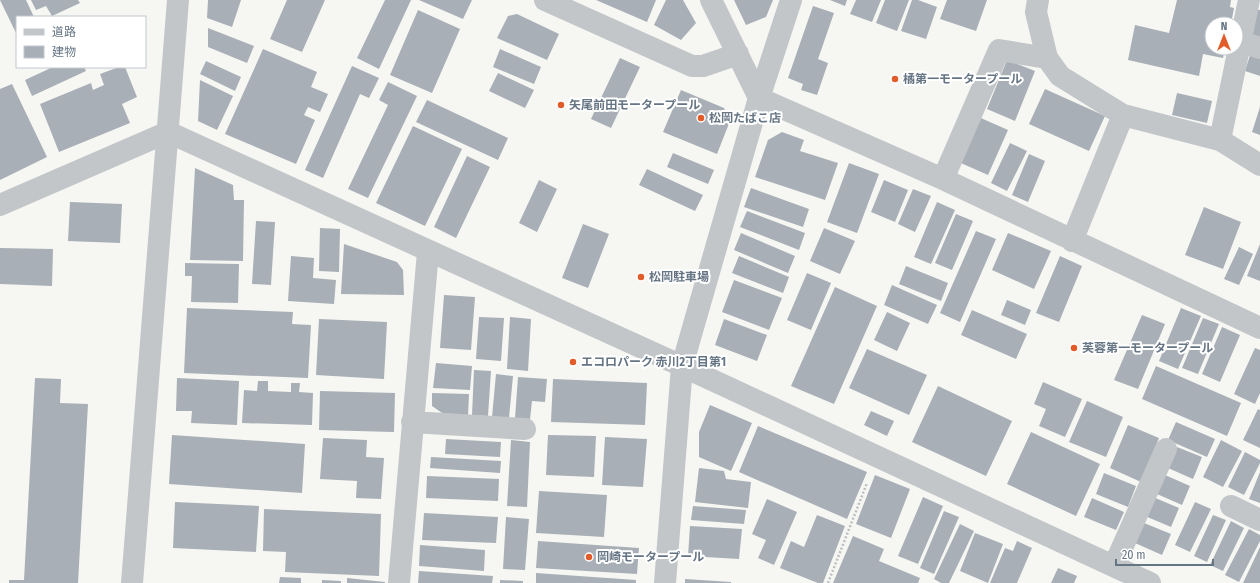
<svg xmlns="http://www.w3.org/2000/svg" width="1260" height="583" viewBox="0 0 1260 583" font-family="'Fira Sans Condensed','Noto Sans JP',sans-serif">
	<rect width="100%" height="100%" fill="#f6f7f3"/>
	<path fill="#a8afb6" d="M0 0H26L34 17H17V35Z
		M31 0H78L80 3 52 16 46 6 36 10Z
		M208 0H241L232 27 207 18Z
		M287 0H325L302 52 270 39Z
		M385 0H411L379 69 357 58Z
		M419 0H472L463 19Z
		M596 0H656L647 22Z
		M666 0H683L696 23 681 40 654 25Z
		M734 0H773L766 17 746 25Z
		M830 0H847L845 6Z
		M856 0H881L872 22 850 14Z
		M885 0H909L897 31 876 23Z
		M912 0H918L937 7 926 39 901 31Z
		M947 0H987L976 31 940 19Z
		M1177 0H1231L1230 7 1234 8 1231 24H1212V48H1225L1223 58 1203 54 1199 76 1128 60 1135 25 1169 33Z
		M813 6 834 13 818 59 828 63 817 95 801 90 803 84 788 78Z
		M1252 9 1260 10V37L1247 35Z
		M418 10 460 29 432 93 390 75Z
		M517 14 559 34 547 60 497 38 508 16Z
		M208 28 254 46 247 63 208 47Z
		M263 49 317 72 311 87 328 94 320 112 308 107 304 115 315 120 296 164 225 134Z
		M500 49 541 67 534 84 493 67Z
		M1251 52 1260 55V76L1245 71Z
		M620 58 640 67 611 128 591 119Z
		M1007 60 1035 71 1015 121 987 109Z
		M206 61 241 77 235 91 200 74Z
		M352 66 379 78 369 98 360 94 323 178 305 170Z
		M53 67H84L86 71 32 96 25 80Z
		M119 67H125L137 97 122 104 130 123 59 152 40 104 91 83 93 90 104 85 100 74Z
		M498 73 534 90 525 108 489 91Z
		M200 80 233 96 217 130 198 121Z
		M388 82 417 96 368 198 348 189 388 105 379 100Z
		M12 84 47 157 0 180V89Z
		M1045 89 1105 116 1089 151 1029 124Z
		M681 90 724 108 730 121 717 154 663 132Z
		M1177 93 1212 101 1207 123 1172 115Z
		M427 100 508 138 498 160 416 122Z
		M1260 107V135L1252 132Z
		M974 115 1008 130 988 175 954 160Z
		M413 126 462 149 425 226 376 203Z
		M782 132 804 140 800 151 838 163 825 200 755 177 768 140Z
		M1010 143 1027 151 1007 191 991 183Z
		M673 153 714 170 708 184 667 167Z
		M1029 154 1045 161 1028 202 1012 195Z
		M467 156 490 167 456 238 434 227Z
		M849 163 879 174 857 233 827 222Z
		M195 168 233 185 234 200H244L243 261 190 260Z
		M647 169 703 195 695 211 639 185Z
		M539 180 557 189 537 232 519 223Z
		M884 180 908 190 895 222 871 212Z
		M751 188 809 209 803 227 744 207Z
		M913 189 931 196 915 232 898 224Z
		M70 202 122 204 120 243 68 241Z
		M937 202 955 210 931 264 914 257Z
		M1204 207 1241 222 1223 269 1185 255Z
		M747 211 805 233 799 250 740 227Z
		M956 214 973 221 952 270 935 263Z
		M256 221 275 222 271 285 252 284Z
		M583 224 609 234 588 288 562 278Z
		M320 228 340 229 339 272 319 271Z
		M824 228 855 241 840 274 810 261Z
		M976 231 996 239 960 322 940 313Z
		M741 233 795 256 788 273 734 250Z
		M1008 233 1051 251 1034 289 992 270Z
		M344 244 397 262 403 270 404 295 341 294Z
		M1260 244V281L1247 276Z
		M1239 247 1253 254 1239 285 1224 279Z
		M0 248 53 249 52 286 0 284Z
		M291 256 314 258 313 278 336 280 334 304 288 301Z
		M739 256 789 277 783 293 732 273Z
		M1060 256 1082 266 1059 322 1036 313Z
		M185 263 239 264 238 303 191 302 192 276H185Z
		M906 266 948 283 941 301 899 284Z
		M807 273 831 283 811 330 787 320Z
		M734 280 782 298 769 330 722 312Z
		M892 285 937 305 928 324 884 305Z
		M835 287 877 306 834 404 791 386Z
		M444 295 475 297 471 350 440 348Z
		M1007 300 1031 310 1025 325 1001 315Z
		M187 308 293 312 292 324 311 325 308 378 184 373Z
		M1181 308 1201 316 1178 369 1159 361Z
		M972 310 1027 334 1016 359 961 335Z
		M887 312 910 323 897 351 874 340Z
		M1142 315 1165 324 1138 389 1114 380Z
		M479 317 504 318 501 361 476 359Z
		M510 317 531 319 528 371 507 369Z
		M1203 318 1219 324 1198 374 1182 368Z
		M319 319 387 322 384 379 316 375Z
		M724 319 767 335 757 361 715 345Z
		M1222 327 1240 335 1220 382 1202 374Z
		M1255 348 1260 350V393L1255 404 1234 394Z
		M867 349 927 375 909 415 849 388Z
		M436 363 472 366 470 390 433 388Z
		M1156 366 1241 403 1227 436 1142 399Z
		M474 370 491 371 488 416 472 415Z
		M496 374 513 376 509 418 492 417Z
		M518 377 547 379 545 402 532 401 530 419 515 418Z
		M35 378 61 379 60 403 88 404 78 583H9V580H24Z
		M177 378 239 381 237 425 191 423 192 411H176Z
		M553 379 647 383 645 425 551 422Z
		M258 381H268V391L291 392V383H300L299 392 313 393 312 425 242 423 244 390 257 391Z
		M1043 382 1082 399 1065 437 1039 426 1046 409 1034 404Z
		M938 386 1012 421 986 476 912 442Z
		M320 391 395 393 394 432 319 430Z
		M432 393 469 394 468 416 445 415 432 406Z
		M1087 401 1123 417 1106 457 1069 442Z
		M710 405 752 423 731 471 699 457V432Z
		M1258 409 1260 410V448L1243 440Z
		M871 411 894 421 887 436 864 425Z
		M1176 422 1215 439 1207 457 1168 440Z
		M1128 425 1159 438 1141 482 1110 468Z
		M758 426 867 472 847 519 739 472Z
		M1031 432 1100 464 1076 516 1007 484Z
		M172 435 305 444 302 493 169 484Z
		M548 435 596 436 594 477 546 475Z
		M605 437 647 439 643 487 602 485Z
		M323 438 367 440 366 457 384 458 381 499 356 498 357 481 320 479Z
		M446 439 501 442 500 457 445 454Z
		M511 440 530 442 527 507 507 506Z
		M1221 440 1242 451 1223 487 1203 477Z
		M1177 447 1202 457 1193 479 1168 468Z
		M1245 452 1260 460V463L1244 495 1228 487Z
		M431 457 501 461 500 473 430 468Z
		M699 468 724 471 726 479 751 482 748 508 695 502Z
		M1260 472V503L1249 499Z
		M1104 473 1136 486 1128 507 1096 494Z
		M875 475 910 489 891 538 856 524Z
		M1165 475 1190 486 1182 505 1157 494Z
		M427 476 499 479 498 501 426 498Z
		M539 491 607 495 604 537 536 533Z
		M923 497 943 506 918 564 898 556Z
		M1153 497 1179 508 1171 527 1145 516Z
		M1092 498 1124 512 1116 530 1084 517Z
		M767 499 797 512 774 565 758 558 766 540 752 534Z
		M175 502 259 506 256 552 173 548Z
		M1195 502 1211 509 1190 552 1175 545Z
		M693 506 746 510 744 524 691 520Z
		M264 509 381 514 379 576 285 572 286 552 263 551Z
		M944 511 959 517 934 574 920 568Z
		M424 513 498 517 496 543 422 540Z
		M817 515 845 526 823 583H818L780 568 791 541 804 547Z
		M1213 515 1226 520 1207 562 1194 556Z
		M506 517 529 519 525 570 503 569Z
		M1231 521 1244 528 1223 571 1210 565Z
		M1144 523 1171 534 1162 555 1135 543Z
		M960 524 974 531 949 583H941L934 579Z
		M690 526 742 529 739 559 688 556Z
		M1249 529 1260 535V541L1239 582 1225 575Z
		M975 533 1003 544 988 583 960 571Z
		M853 536 884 549 879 561 920 578 918 583H833Z
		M538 541 639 548 637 574 536 568Z
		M1017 541 1032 548 1017 583H990L1005 548 1013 551Z
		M420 545 485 550 484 571 419 566Z
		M1260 547V583H1243Z
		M1058 568 1077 576 1074 583H1051Z
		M419 571 493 576 492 583H418Z
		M536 573 636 580V583H536Z
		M280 577 301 578V583H279Z
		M347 578 385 582V583H347Z
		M685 579 731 582V583H685Z
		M322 580 341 581V583H322Z
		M500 580 523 581V583H500Z"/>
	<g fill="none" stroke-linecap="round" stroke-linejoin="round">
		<path stroke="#bcbec0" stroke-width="2.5" stroke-dasharray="2 2" stroke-linecap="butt" d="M828 583 867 483"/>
		<path stroke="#c2c6c9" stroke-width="22" d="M545 0 692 66H703L738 54
			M711 0 759 98 943 179 1260 328
			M1038 0 1036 12 1047 58 1060 76 1123 115 1220 140 1260 165
			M1241 42 1260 48
			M1220 140 1249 0
			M943 179 999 50 1047 58
			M0 205 168 132 682 366 1150 583
			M1072 241 1123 115
			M412 422 525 429
			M1231 506 1260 520
			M1114 566 1166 449
			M132 583 178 0
			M399 583 428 252
			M665 583 682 366 759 98 791 0"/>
	</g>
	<g fill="#e15c29" stroke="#fff" stroke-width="1.5">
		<circle cx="895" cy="79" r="4"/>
		<circle cx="561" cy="105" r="4"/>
		<circle cx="701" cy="118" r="4"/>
		<circle cx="641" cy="277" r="4"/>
		<circle cx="1074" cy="348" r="4"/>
		<circle cx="573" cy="362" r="4"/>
		<circle cx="589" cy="557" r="4"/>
	</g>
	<g text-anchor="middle" stroke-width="4" stroke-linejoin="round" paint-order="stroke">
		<g font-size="12" font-weight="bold" fill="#667584" stroke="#fff" text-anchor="start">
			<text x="903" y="83">橘第一モータープール</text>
			<text x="569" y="109">矢尾前田モータープール</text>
			<text x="709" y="122">松岡たばこ店</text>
			<text x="649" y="281">松岡駐車場</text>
			<text x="1082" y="352">芙蓉第一モータープール</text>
			<text x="581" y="366">エコロパーク 赤川2丁目第1</text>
			<text x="597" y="561">岡崎モータープール</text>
		</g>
	</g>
	<rect x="16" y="16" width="130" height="52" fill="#ffffff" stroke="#c2c8ce"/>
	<rect x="24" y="29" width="20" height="6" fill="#c2c6c9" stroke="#c2c8ce"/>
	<text x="52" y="36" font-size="12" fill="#667584">道路</text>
	<rect x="24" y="46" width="20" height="12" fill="#a8afb6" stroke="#c2c8ce"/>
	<text x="52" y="56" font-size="12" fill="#667584">建物</text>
	<g transform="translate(1224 36)"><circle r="19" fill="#ffffff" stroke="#c2c8ce"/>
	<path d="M0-3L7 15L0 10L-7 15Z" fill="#e15c29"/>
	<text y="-6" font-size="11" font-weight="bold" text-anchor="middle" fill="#667584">N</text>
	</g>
	<path d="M1116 559v6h97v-6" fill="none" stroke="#667584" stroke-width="2"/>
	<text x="1122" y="559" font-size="12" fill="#667584" stroke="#ffffff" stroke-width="3" paint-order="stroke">20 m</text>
</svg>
